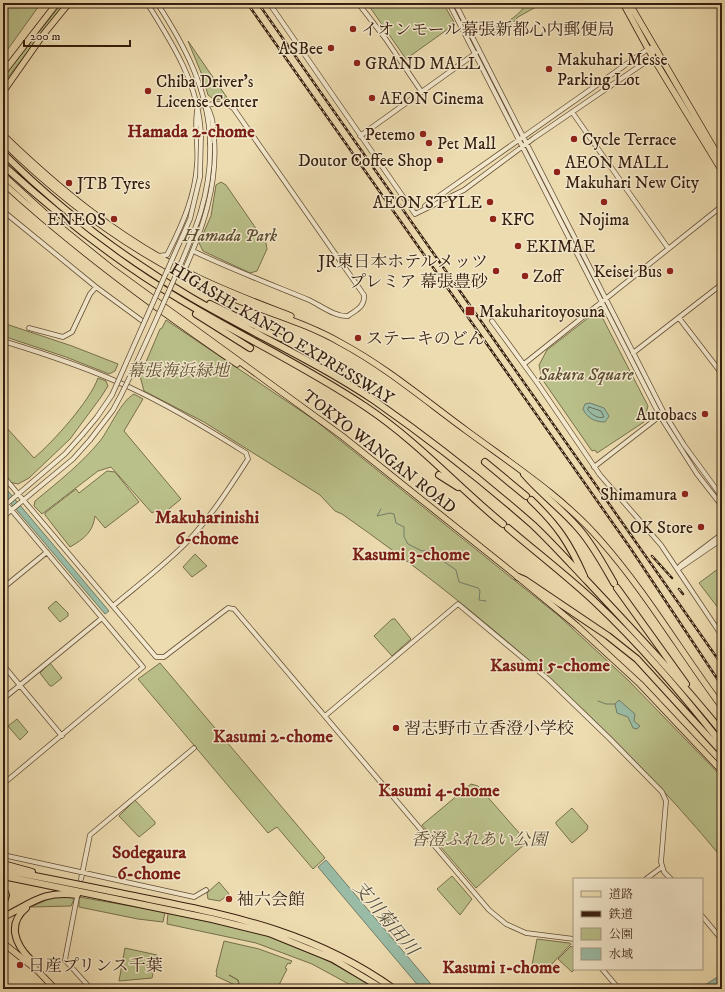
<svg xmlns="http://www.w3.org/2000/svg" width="725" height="992" viewBox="0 0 725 992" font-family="'IM FELL DW Pica','Noto Serif JP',serif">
	<rect width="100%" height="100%" fill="#eddcb0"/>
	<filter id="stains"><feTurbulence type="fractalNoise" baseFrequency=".005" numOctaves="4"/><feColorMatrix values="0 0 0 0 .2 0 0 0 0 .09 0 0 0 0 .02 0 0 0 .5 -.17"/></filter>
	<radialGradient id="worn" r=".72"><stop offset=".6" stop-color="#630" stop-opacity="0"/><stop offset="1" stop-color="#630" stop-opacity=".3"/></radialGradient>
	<path fill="#bac08a" stroke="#786f4c" d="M3 3H41L3 56Z
		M62 3H65L3 84V77Z
		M367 3H443L455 24 406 59Z
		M554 3 534 8 518 17 506 31 496 36 490 26C502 27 517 17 524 7Z
		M188 41 228 99 215 100 208 95 202 75Z
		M221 182 226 185 266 243 267 249 257 271 250 273 203 251 199 243 211 216 216 185Z
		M592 315 602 317 648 406 644 422 597 453 595 450 592 451 542 379 539 365 547 350Z
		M166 320 316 421 559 616 629 681 722 777V858C613 726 482 612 342 514L335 511 320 495 204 422 144 391 140 376 160 329 162 328Z
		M3 323 72 346 118 364 115 371 109 374 66 357 3 336Z
		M98 378 106 381 108 386 101 397 70 439 29 478 18 484 9 482 3 475V429L6 427 34 458C53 442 90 401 98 378Z
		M134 394 143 399 124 431 181 499 163 514 159 509 152 513 111 467 98 471 42 514 34 506 35 501C58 482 81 464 100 441 110 428 121 401 134 394Z
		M107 471 115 472 139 502 105 528 95 516C93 532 84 539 70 547L45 515V513L76 489 79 493Z
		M195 554 207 566 192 577 183 567Z
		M722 566V613L699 583Z
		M56 601 68 613V616L60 622 48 608Z
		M392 619H395L411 639 392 656 374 636Z
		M50 663 62 678 52 686H50L40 673Z
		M160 663 325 858 313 869 277 827 268 833 138 679Z
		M17 719 28 732 20 740 8 726Z
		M471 784 478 786 527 842 476 888 422 825Z
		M135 800 155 822V824L139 837 119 816Z
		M572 808 588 826 587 830 572 843 556 824V822Z
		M452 876 472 899 460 915 437 889Z
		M219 882 229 894 220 901 208 899 207 893Z
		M53 897H75L71 906 31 907Z
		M79 897 165 912 163 922 138 919 79 907Z
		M168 913C195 919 222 924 249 930 294 942 338 964 376 989H358L312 964 256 943 167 924Z
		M537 939 569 943 571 944 549 967 532 965Z
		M224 941 259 949 292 961 290 964 288 963 285 968 287 969 277 989H244L240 987 238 980 229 975 238 980 239 987 216 976 217 973 216 972Z
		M571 946 574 948 575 969 572 972 558 959Z
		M125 948 157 955 152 978 119 981Z"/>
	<path fill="#9abca6" stroke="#727d69" d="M590 403 604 408 609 416 605 422C595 422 587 418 583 409L585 404Z
		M3 485 109 611 105 614 3 494Z
		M619 700 635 714 634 721 640 726 637 729 633 728 628 717 617 713 615 704Z
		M326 860 435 989H421L318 867Z
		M722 974V989H699Z"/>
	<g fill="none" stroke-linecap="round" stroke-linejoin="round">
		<path stroke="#686d5a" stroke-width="1" d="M589 407 601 411 604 417C598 419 592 415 588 410Z"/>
		<path stroke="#727d69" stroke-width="1" d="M381 509 377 516 390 513 394 514 396 523 404 527V537L408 544 422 551 434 550 443 561 456 570 459 582 478 588 480 591 479 600 486 601
			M598 701 606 704H615"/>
		<g stroke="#644e36" stroke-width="5.5">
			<path id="tertiary" d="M147 3C173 44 199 85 201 135
				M157 3C185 46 209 91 210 143
				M269 3 415 214
				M358 3 385 38 421 91
				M449 3 660 416 697 474 722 506
				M455 3 664 413 684 445 722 497
				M572 112 668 248
				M360 136 476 53
				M425 206 648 49 655 47
				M3 211 96 287 141 320
				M415 214 464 190 534 138 647 61 652 56 655 47
				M157 256 167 255 169 251C183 223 195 196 197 164 199 145 193 124 198 106 209 105 226 100 234 109L364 295C365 307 356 310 348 316 335 317 320 305 309 300 270 284 231 269 193 251
				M184 271C203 229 218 184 214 137 213 125 213 115 206 105
				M679 318 722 374
				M492 321 538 384 600 475 661 545 722 636
				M29 328 63 337 72 332 90 294 96 287
				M3 341C46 354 88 368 129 387 170 406 208 429 246 453L248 459C230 487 212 515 189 540 166 564 138 585 113 606
				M633 353 722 284
				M524 364 722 206
				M594 467 660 416
				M3 476 156 657H164L228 608 234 609 489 910 506 924 526 933 574 939
				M3 500 143 667 3 784
				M3 507 65 454 82 435
				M3 517 73 459 90 440
				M678 569 681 565 722 534
				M678 569 722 539
				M3 588 47 552
				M3 665 62 736
				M3 699 102 618
				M325 716 458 604 548 679 609 738 662 792 666 801 661 862 664 872 671 879
				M3 855 194 897 206 890
				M81 879 90 835 194 748
				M646 879 662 867
				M77 897 65 960 91 989
				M702 916 722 940
				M602 969 619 989"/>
		</g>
		<g stroke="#371e0e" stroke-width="7">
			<path id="primary" d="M623 3 652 56 722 171
				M629 3 722 162
				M3 73 57 3
				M3 92 43 35 69 3"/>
		</g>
		<g stroke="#371e0e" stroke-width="7">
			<path id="trunk" d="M3 135C58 188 116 236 185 271 219 289 255 302 291 316
				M3 142C67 205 138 257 220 293 260 311 303 321 341 343 386 367 426 401 467 431 513 465 563 497 601 541 646 592 681 652 722 707
				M3 175 59 226 111 268 342 436 518 577 577 626 640 684 722 771
				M3 183C76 250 155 308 237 364
				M3 943 38 971 55 989"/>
		</g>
		<g stroke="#371e0e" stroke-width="8">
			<path id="motorway" d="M3 153C59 209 124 258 192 298 252 333 317 362 375 401 429 439 483 481 533 525 552 543 570 563 588 582 634 631 680 680 722 732
				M3 165C58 215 117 262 181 300 242 337 307 367 366 407 417 441 457 486 503 524
				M210 304 281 338
				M196 314 250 348
				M485 462 526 496
				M524 474C541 494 562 509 579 529 593 545 603 564 614 583
				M439 475 458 487
				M531 500C557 525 569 542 584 576
				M508 528C536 552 566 575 594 601 641 645 682 694 722 744
				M518 577 525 580 608 636 637 659 722 752
				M617 588 686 684
				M3 864 32 872
				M3 870C52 879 100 889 149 899 239 917 317 934 394 989
				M3 876 212 919 269 933 333 959 383 989
				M3 888 6 895 3 905
				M26 908C7 924 15 944 30 959
				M3 917C31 904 43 890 77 895"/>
		</g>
		<use href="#tertiary" stroke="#f3e8cc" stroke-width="4"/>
		<use href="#primary" stroke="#eddcb0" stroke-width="5.5"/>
		<use href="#trunk" stroke="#eddcb0" stroke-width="5.5"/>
		<use href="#motorway" stroke="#eddcb0" stroke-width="6"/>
		<g stroke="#371e0e" stroke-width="2.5">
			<path id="rail" d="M247 3 631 549 722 686
				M258 3 722 665
				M652 556 672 578
				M679 589 683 594"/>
		</g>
		<use href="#rail" stroke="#f3e8cc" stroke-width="1" stroke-dasharray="3" stroke-linecap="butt"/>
		<g stroke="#644e36" stroke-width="5.5" stroke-linecap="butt">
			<path id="tertiary-bridge" d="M82 435 97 417 112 395 190 219 200 177 201 135
				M90 440 113 410 121 395C138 361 153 327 168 293 190 242 212 200 210 143"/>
		</g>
		<use href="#tertiary-bridge" stroke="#f3e8cc" stroke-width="4"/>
	</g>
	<g fill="#8f2418" stroke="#f3e8cc" stroke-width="1.5">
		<circle cx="353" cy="29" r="4"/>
		<circle cx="331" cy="48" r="4"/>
		<circle cx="357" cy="63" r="4"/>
		<circle cx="549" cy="69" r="4"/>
		<circle cx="148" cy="91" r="4"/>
		<circle cx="372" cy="98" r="4"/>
		<circle cx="423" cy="134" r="4"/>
		<circle cx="574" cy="139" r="4"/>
		<circle cx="429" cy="143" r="4"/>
		<circle cx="440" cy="160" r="4"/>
		<circle cx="557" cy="172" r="4"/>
		<circle cx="69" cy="183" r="4"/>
		<circle cx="490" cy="202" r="4"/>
		<circle cx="604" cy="202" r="4"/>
		<circle cx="114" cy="219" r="4"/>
		<circle cx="493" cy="219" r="4"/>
		<circle cx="518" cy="246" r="4"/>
		<circle cx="496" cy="271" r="4"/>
		<circle cx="670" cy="271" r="4"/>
		<circle cx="525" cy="276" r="4"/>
		<rect x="465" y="306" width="10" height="10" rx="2"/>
		<circle cx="358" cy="338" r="4"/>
		<circle cx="705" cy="414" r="4"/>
		<circle cx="685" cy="494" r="4"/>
		<circle cx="701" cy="527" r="4"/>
		<circle cx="396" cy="728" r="4"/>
		<circle cx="229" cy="899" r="4"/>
		<circle cx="20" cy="965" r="4"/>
	</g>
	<g text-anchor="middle" stroke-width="3" stroke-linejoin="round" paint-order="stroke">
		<g font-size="17" fill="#371e0e" stroke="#f3e8cc" text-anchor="start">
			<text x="361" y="35">イオンモール幕張新都心内郵便局</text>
			<text x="323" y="54" text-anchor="end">ASBee</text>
			<text x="557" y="65">Makuhari Messe<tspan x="557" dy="20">Parking Lot</tspan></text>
			<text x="365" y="69">GRAND MALL</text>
			<text x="156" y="87">Chiba Driver's<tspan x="156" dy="20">License Center</tspan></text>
			<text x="380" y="104">AEON Cinema</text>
			<text x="415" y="140" text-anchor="end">Petemo</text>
			<text x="582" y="145">Cycle Terrace</text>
			<text x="437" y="149">Pet Mall</text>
			<text x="432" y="166" text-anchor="end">Doutor Coffee Shop</text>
			<text x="565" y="168">AEON MALL<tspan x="565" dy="20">Makuhari New City</tspan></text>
			<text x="77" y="189">JTB Tyres</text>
			<text x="482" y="208" text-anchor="end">AEON STYLE</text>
			<text x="106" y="225" text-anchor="end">ENEOS</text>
			<text x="501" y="225">KFC</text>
			<text x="604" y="225" text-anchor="middle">Nojima</text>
			<text x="526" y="252">EKIMAE</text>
			<text x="488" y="267" text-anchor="end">JR東日本ホテルメッツ<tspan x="488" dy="20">プレミア 幕張豊砂</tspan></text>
			<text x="662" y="277" text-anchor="end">Keisei Bus</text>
			<text x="533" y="282">Zoff</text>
			<text x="479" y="317">Makuharitoyosuna</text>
			<text x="366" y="344">ステーキのどん</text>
			<text x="697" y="420" text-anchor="end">Autobacs</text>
			<text x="677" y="500" text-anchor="end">Shimamura</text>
			<text x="693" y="533" text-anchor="end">OK Store</text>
			<text x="404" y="734">習志野市立香澄小学校</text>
			<text x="237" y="905">袖六会館</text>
			<text x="28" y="971">日産プリンス千葉</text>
		</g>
		<g font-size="17" font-style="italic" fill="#5e4f33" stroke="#f3e8cc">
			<text x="230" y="241">Hamada Park</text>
			<text x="178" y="376">幕張海浜緑地</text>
			<text x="586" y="380">Sakura Square</text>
			<text x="479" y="845">香澄ふれあい公園</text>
		</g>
		<g font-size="17" fill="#371e0e" stroke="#f3e8cc">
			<text transform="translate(282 333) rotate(31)" y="6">HIGASHI-KANTO EXPRESSWAY</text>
			<text transform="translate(380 451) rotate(38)" y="6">TOKYO WANGAN ROAD</text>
		</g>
		<g font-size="18" font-weight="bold" fill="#7a1f14" stroke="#f3e8cc">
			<text x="191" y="137">Hamada 2-chome</text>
			<text x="207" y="523">Makuharinishi<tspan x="207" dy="21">6-chome</tspan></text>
			<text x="411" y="560">Kasumi 3-chome</text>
			<text x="550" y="671">Kasumi 5-chome</text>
			<text x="273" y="742">Kasumi 2-chome</text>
			<text x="439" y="796">Kasumi 4-chome</text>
			<text x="149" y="858">Sodegaura<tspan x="149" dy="21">6-chome</tspan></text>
			<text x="501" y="973">Kasumi 1-chome</text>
		</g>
		<g font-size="18" font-style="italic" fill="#554d3c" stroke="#f3e8cc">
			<text transform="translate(386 918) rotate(50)" y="6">支川菊田川</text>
		</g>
	</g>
	<rect width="725" height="992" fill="none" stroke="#eddcb0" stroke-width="16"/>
	<rect x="4" y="4" width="717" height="984" fill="none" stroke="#371e0e" stroke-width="2"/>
	<rect x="8" y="8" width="709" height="976" fill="none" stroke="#371e0e"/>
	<rect x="573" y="878" width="130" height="92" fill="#f3e8cc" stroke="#a89780"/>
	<rect x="581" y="891" width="20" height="6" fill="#eddcb0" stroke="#a89780"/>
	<text x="609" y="898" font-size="12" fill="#371e0e">道路</text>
	<rect x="581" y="911" width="20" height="6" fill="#371e0e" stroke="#a89780"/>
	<text x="609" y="918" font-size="12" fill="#371e0e">鉄道</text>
	<rect x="581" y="928" width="20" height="12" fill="#bac08a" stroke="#a89780"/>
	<text x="609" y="938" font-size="12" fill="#371e0e">公園</text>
	<rect x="581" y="948" width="20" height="12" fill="#9abca6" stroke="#a89780"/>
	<text x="609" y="958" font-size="12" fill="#371e0e">水域</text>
	<path d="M24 40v6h106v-6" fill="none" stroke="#371e0e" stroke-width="2"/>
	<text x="30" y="40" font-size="12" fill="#371e0e" stroke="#f3e8cc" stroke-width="3" paint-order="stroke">200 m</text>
	<rect width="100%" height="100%" filter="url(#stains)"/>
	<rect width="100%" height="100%" fill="url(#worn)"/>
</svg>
